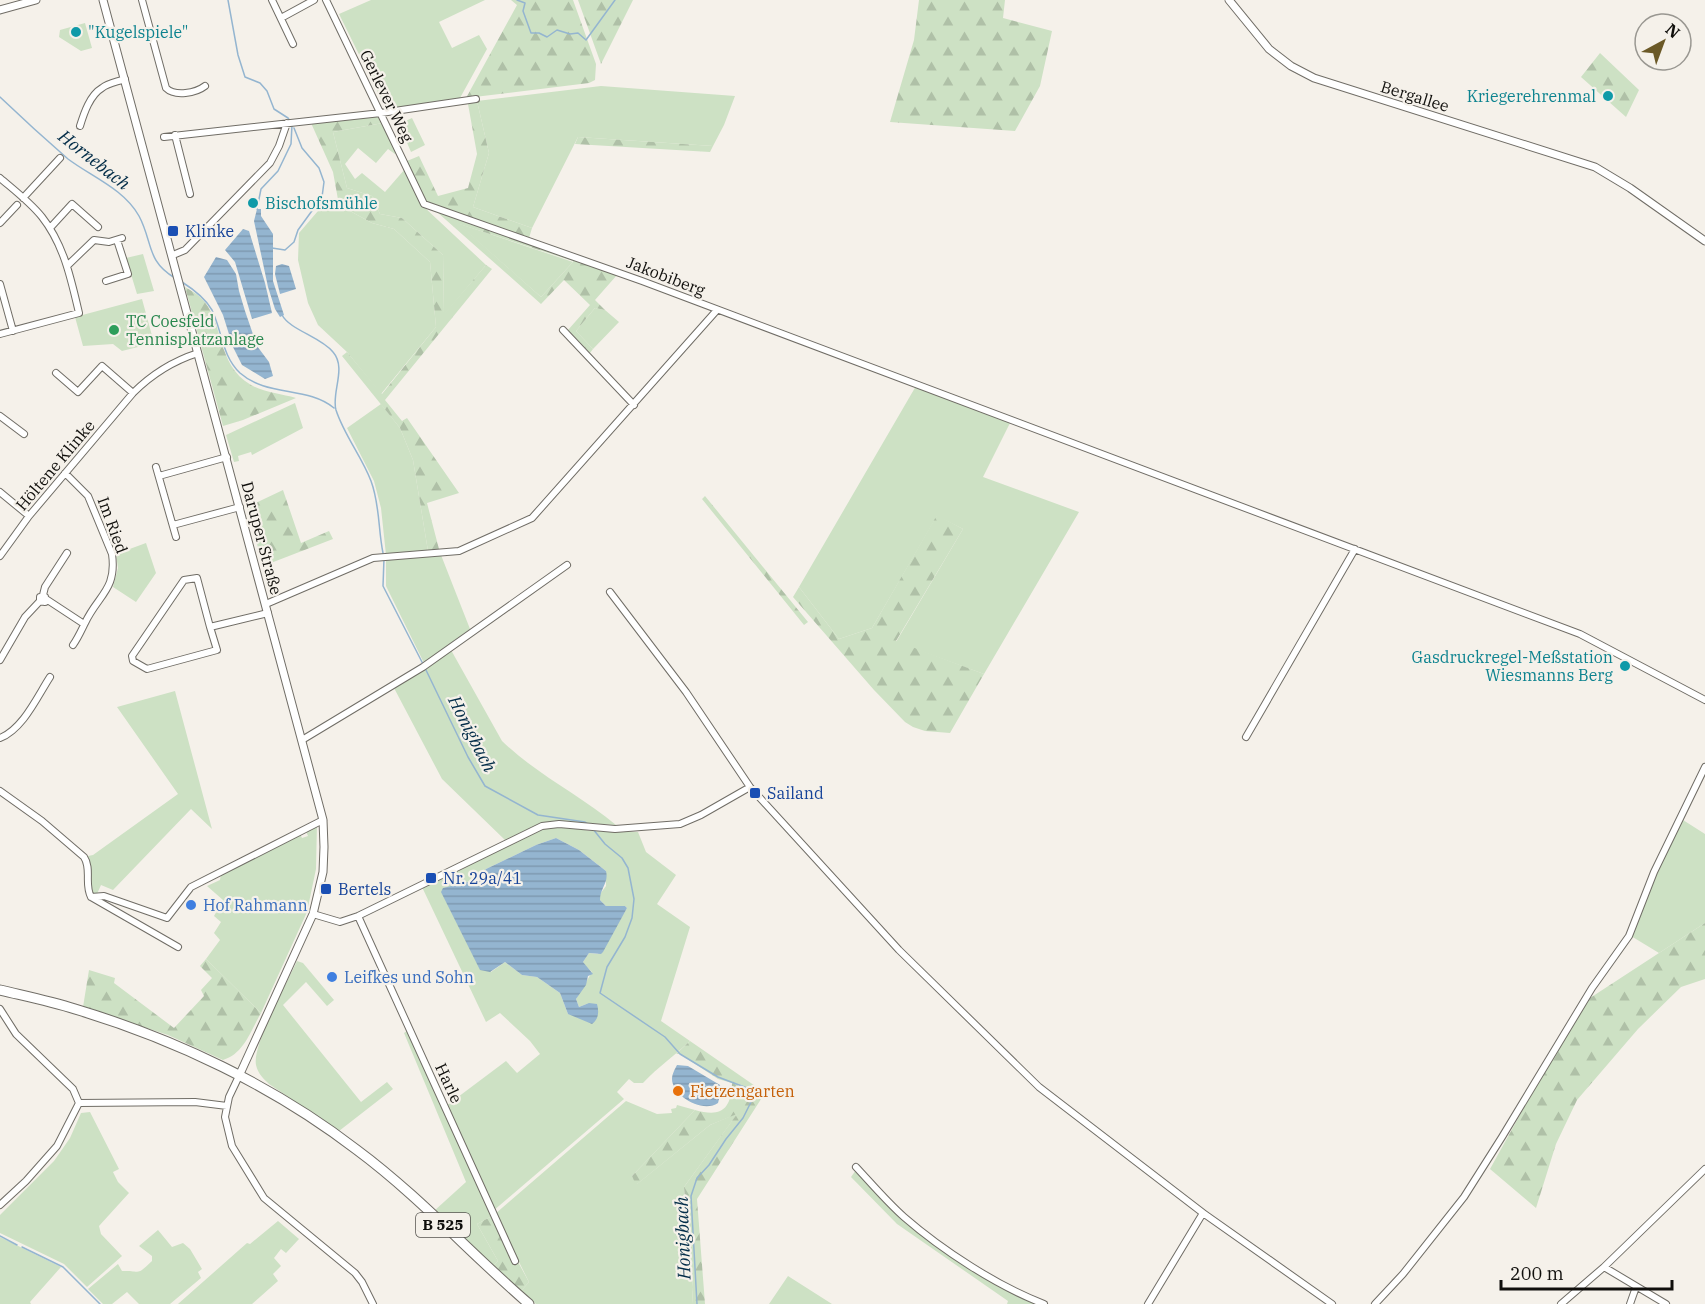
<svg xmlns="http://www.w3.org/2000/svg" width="1705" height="1304" viewBox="0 0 1705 1304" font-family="'IBM Plex Serif',serif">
	<defs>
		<pattern id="forest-firs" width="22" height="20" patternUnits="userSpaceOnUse" patternTransform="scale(1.5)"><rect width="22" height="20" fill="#cde1c4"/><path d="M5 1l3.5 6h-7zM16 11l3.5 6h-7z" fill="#afc0a7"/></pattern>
		<pattern id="water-rules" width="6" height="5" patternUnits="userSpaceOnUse" patternTransform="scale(1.5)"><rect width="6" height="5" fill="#94b5d0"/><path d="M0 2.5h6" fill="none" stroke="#7f9ab1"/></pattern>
	</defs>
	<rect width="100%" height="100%" fill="#f5f1ea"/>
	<path fill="#cde1c4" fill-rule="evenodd" d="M371 0H485L439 22 452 48 479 35 487 49 460 98 386 109 339 14Z
		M85 23 92 48 81 51 59 37 60 30Z
		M601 86 735 96 724 125 713 146 578 137 532 228 473 207 489 153 477 101Z
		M412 118 425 145 411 152 399 124Z
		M383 123 397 152 395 154 388 149 376 163 358 148 345 164 355 179 362 173 385 192 405 169 423 206 486 265 444 315 443 255 402 218 380 214 372 196 347 188 333 132Z
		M324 204 339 205 372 223 394 229 430 262 436 327 381 394 347 352 318 325 308 303 298 260 299 233Z
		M457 223 573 262 541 297Z
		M143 254 154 291 137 294 126 258Z
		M142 299 154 343 122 351 113 344 83 346 75 317Z
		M595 308 605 310 619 322 593 349 576 331Z
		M916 386 1010 423 983 477 1079 512 984 674 896 642 963 529 937 516 872 628 839 639 799 587Z
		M295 403 303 428 252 455 251 452 238 456 239 461 234 462 226 435Z
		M381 404 400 428 413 460 428 551 386 555 381 508 374 481 347 428Z
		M146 543 156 573 136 602 113 587 118 568 116 554Z
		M441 555 470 629 424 663 386 586V560Z
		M451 650 502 741C536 774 580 795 616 825L558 821 542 823 505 840 442 779 394 688Z
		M175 691 212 829 191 809 113 890 101 885 97 894 92 895C86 883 92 869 88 856L93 855 178 794 117 707Z
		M1683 820 1705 834V923L1659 953 1631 936 1658 869Z
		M317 823 316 869 307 912 261 1013 206 959 220 940 214 933 221 922 214 916 223 900 207 886 220 880 221 874 300 834 302 838 308 836 305 829Z
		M559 826 591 831 638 832 646 852 676 875 657 904 690 927 661 1021 690 1041C674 1056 658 1067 643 1083H634L629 1079 617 1092 624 1099 493 1211 446 1106 506 1061 517 1073 540 1054 530 1041 500 1013 486 1022 422 887 541 828ZM556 838 579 850 606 871V886L600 894V900L606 906H625L627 908 598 954 589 953 583 962 584 965 592 972 576 999 579 1007 589 1003 568 1014 560 993 537 977 522 975 505 962 491 972 470 880H476L486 869 536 845Z
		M297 961 303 963 334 1000 327 1006 306 982 283 1005 361 1102 387 1082 393 1089 339 1131 269 1084C264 1079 258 1074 256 1065 252 1045 287 983 297 961Z
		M407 1031 492 1216 477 1224 498 1261 493 1266 434 1211 466 1182 404 1033Z
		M626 1101 657 1114 672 1113 671 1109 676 1108 677 1105 695 1110 632 1176 637 1184 710 1125 738 1113 684 1187 693 1287 692 1304H536L521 1291 529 1282 495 1214Z
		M90 1112 119 1169 113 1172 118 1182 129 1193 99 1226 101 1234 122 1256 87 1287 64 1264 0 1233V1215L54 1161 70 1138 81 1113Z
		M856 1170 932 1241 1040 1304H1007L1008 1301 897 1224 851 1177Z
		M278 1221 299 1239 286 1253 281 1249 274 1258 281 1266 273 1274 278 1281 252 1304H178L247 1243 250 1244Z
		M158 1230 172 1247 183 1243 190 1249 202 1269 198 1272 201 1278 170 1304H139L127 1292 112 1304H103L88 1289 118 1264 122 1271C142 1270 135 1277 152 1261V1256L139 1246Z
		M0 1237 61 1267 30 1302 31 1304H0Z
		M788 1276 832 1304H769Z"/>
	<path fill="url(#forest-firs)" fill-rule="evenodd" d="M511 0H573L596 64 595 80 589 83 466 98 517 5Z
		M578 0H633L601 64Z
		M919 0H1005L1003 18 1052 31 1040 86 1015 131 890 122 914 40Z
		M1600 53 1639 90 1626 117 1581 77Z
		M477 101 489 153 473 207 532 228 529 238 425 202 407 161 419 156 438 196 468 188 477 154 468 104Z
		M380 114 383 123 333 132 347 188 372 196 380 214 402 218 443 255 444 314 486 265 492 269 385 400 402 421 407 418 459 493 427 503 439 549 428 551 413 460 400 428 342 356 347 352 382 394 436 327 430 262 394 229 372 223 339 205 333 172 311 123Z
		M578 137 713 146 710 152 575 144Z
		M437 212 617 275 595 300 605 310 595 308 576 331 593 349 590 353 568 330 590 305 564 280 541 304ZM459 224 573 261V262L541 297Z
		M185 287C190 290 196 293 200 297 225 320 215 364 251 385 263 392 282 394 296 398L243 420 223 426Z
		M283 490 301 543 329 531 333 539 263 566 247 507Z
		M705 496 808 622 804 625 702 499Z
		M937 515 963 529 896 641 984 674 950 733 925 731 913 727 905 722 874 690 793 597 799 587 839 639 872 628Z
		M1705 923V979L1681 987 1638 1029 1577 1100 1556 1144 1536 1208 1490 1169 1542 1075 1590 998Z
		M206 959 261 1013C251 1030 244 1054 223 1060L168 1035 83 1007 89 970 115 978 114 983 174 1028 204 996 201 990 212 978 200 966Z
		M690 1041 761 1090 763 1096 697 1199 705 1304H692L693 1287 684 1187 737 1114 710 1125 636 1185 632 1176 695 1110C720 1117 731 1111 732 1083L718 1079 680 1054H676Z
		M492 1216 514 1264 518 1262 529 1282 521 1291 493 1266 498 1261 477 1224Z"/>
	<path fill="url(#water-rules)" d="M257 209H261V216L273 234V281L284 315 280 317 275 309 268 287 254 221Z
		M243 229 249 231 265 283 272 313 252 319 235 262 225 250Z
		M216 257 227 260 236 274 239 291 245 311 257 346 269 362 273 376 265 379 242 365 233 347 223 315 204 277Z
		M282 264 289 266 296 289 280 294 275 274 276 266Z
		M556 838 579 850 606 871C609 883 600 888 600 900L606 906H625L627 908 603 952 601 954 589 953 583 962 593 974 588 976 586 985 576 999 579 1007 589 1003 597 1004C599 1011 599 1019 592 1024L568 1014 560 993 537 977 522 975 505 962 490 972 480 970 441 892 443 888 476 880 486 869 536 845Z
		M677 1065 688 1066 720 1085 721 1091 718 1103C702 1114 672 1095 672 1079 672 1074 675 1069 677 1065Z"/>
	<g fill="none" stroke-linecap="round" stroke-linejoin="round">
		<path stroke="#94b5d0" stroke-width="1.5" d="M228 0 238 55 245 77 260 83 267 91 274 109 288 118 290 121
			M517 0 525 3 523 11 531 33H539L547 37 557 30 570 34 578 33 586 40 615 0
			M0 97C22 118 45 139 68 159 92 177 124 189 139 216 153 242 146 261 175 278
			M257 209 261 189 278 171 291 144 292 125
			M272 248 285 250 294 242 298 230 322 197 324 182 319 168 302 148 294 128
			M182 282C193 289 205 298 212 310 222 331 222 356 240 373 267 397 307 386 334 408
			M282 315C290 330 321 337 333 352 347 368 331 393 336 410 344 435 362 457 371 481 380 505 378 529 383 553
			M384 558 383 586 423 664
			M425 668 468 757 485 786 538 815 585 822 588 824
			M593 829 605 844 622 858 628 868 634 899 632 918 625 937 607 967 600 993 665 1037 680 1054 718 1077 747 1088 751 1094V1102L743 1118 726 1139 709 1165 697 1178 691 1196 697 1304
			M0 1236 17 1245
			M22 1247 63 1267 100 1304"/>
		<g stroke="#706d66" stroke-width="8">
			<path id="minor" d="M142 0 166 88C175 97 196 93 205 86
				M272 0 293 44
				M326 0 424 204 642 281 1580 634 1705 700
				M281 18 314 0
				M80 126C84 113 90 95 102 88 108 83 117 82 125 79
				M175 135 190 194
				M164 137 381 113 476 99
				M0 178C14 190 30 202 42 217 64 245 71 279 79 313L0 334
				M23 198 60 158
				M0 223 17 205
				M50 228 72 204 98 227
				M173 255 185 250 270 163 279 146 287 123
				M68 265 94 240 109 242 122 238
				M106 281 128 274 117 240
				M0 284 13 331
				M563 330 634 405
				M56 373 78 392 102 366 133 393
				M0 416 24 434
				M156 467 176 537
				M65 473 88 496 112 554C117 590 98 595 85 623 81 631 78 638 73 645
				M159 476 227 457
				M0 492 29 516
				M173 525 240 507
				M0 556 29 516 133 393C152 374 173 361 198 353
				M610 592 686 692 750 787 899 950 1039 1087 1203 1213 1148 1304
				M43 595 45 587 67 553
				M46 599 84 624
				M266 604 373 558 459 551 532 518 717 310
				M210 627 217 650 147 669 133 661 132 656 184 580 197 578 210 627 268 613
				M0 660 25 617 40 601V597H45V602L40 601
				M1246 737 1355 549
				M0 738C23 729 37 697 50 677
				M302 740 423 667 567 565
				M0 791 42 821 84 857C92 869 84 884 91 897L178 947
				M91 897 104 896 167 918 191 887 323 820
				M313 914 340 922 358 916 542 826 559 824 615 829 680 824 701 815 750 787
				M358 916 515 1261
				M0 1009 16 1034 73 1089 79 1103
				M239 1076 229 1097 225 1117 232 1146 264 1198 355 1273 362 1282 373 1304
				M856 1167C871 1183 887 1202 904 1217 942 1250 997 1286 1044 1304
				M0 1205 26 1181 57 1146 79 1103 195 1102 227 1106
				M1203 1213 1332 1304
				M1604 1267 1705 1169
				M1375 1304 1403 1274 1464 1197 1502 1137 1592 988 1629 936 1654 872 1705 767
				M1561 1304 1604 1267 1666 1304
				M1630 1304 1636 1287"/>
		</g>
		<g stroke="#706d66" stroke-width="9">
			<path id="tertiary" d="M103 0 323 820 324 847 323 872 313 914 239 1076
				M1229 0 1269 49 1291 66 1314 78 1595 167 1630 188 1705 241
				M0 10 36 0"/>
		</g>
		<g stroke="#706d66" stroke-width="11">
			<path id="primary" d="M0 990C25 996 50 1001 75 1009 175 1039 274 1086 357 1150 419 1196 471 1254 529 1304"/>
		</g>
		<use href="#minor" stroke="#fff" stroke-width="6"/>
		<use href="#tertiary" stroke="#fff" stroke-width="7"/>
		<use href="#primary" stroke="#fff" stroke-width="9"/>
	</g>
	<g fill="#0f9aa8" stroke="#f5f1ea" stroke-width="2">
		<circle cx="76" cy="32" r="6"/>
		<circle cx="1608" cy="96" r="6"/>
		<circle cx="253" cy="203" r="6"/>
		<circle cx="1625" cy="666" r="6"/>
	</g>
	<g fill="#1a4fb4" stroke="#f5f1ea" stroke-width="2">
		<rect x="167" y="225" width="12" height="12" rx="3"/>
		<rect x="749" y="787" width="12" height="12" rx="3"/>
		<rect x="425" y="872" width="12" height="12" rx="3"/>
		<rect x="320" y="883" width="12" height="12" rx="3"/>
	</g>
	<circle fill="#2e9e5b" stroke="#f5f1ea" stroke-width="2" cx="114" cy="330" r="6"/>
	<g fill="#3f7fe0" stroke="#f5f1ea" stroke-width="2">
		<circle cx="191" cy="905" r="6"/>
		<circle cx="332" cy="977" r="6"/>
	</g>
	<circle fill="#e8710a" stroke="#f5f1ea" stroke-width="2" cx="678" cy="1091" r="6"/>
	<g text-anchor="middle" stroke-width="4.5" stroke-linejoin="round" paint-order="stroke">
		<rect fill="#f5f1ea" stroke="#55534f" stroke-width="1.5" x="416" y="1213" width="54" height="24" rx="4.5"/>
		<g font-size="15" font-weight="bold" fill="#100f0c">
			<text x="443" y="1230">B 525</text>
		</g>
		<g font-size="16" fill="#0d838f" stroke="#f5f1ea" text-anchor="start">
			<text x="88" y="38">"Kugelspiele"</text>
			<text x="1596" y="102" text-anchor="end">Kriegerehrenmal</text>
			<text x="265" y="209">Bischofsmühle</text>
			<text x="1613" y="663" text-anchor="end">Gasdruckregel-Meßstation<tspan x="1613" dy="18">Wiesmanns Berg</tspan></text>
		</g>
		<g font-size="16" fill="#100f0c" stroke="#f5f1ea">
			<text transform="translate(387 96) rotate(64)" y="6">Gerlever Weg</text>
			<text transform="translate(1415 96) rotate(17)" y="6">Bergallee</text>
			<text transform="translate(666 276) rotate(21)" y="6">Jakobiberg</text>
			<text transform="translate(55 465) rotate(-50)" y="6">Höltene Klinke</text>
			<text transform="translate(113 525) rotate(70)" y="6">Im Ried</text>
			<text transform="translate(262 538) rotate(75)" y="6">Daruper Straße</text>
			<text transform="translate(449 1083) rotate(65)" y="6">Harle</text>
		</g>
		<g font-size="16" fill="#164399" stroke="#f5f1ea" text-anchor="start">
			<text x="185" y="237">Klinke</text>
			<text x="767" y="799">Sailand</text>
			<text x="443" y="884">Nr. 29a/41</text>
			<text x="338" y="895">Bertels</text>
		</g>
		<g font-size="16" fill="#27864d" stroke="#f5f1ea" text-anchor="start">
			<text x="126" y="327">TC Coesfeld<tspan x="126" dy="18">Tennisplatzanlage</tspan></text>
		</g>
		<g font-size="16" fill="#366cbe" stroke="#f5f1ea" text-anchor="start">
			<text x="203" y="911">Hof Rahmann</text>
			<text x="344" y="983">Leifkes und Sohn</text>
		</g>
		<g font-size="16" fill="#c56008" stroke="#f5f1ea" text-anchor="start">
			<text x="690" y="1097">Fietzengarten</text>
		</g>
		<g font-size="18" font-style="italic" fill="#032d48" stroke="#f5f1ea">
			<text transform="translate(94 160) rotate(38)" y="6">Hornebach</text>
			<text transform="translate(472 734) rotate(63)" y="6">Honigbach</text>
			<text transform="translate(683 1238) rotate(-92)" y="6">Honigbach</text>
		</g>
	</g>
	<g transform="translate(1663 42) rotate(41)"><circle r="28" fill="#f5f1ea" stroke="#999791" stroke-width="1.5"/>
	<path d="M0-4.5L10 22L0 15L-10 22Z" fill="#6b5927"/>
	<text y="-9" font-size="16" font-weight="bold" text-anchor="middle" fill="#100f0c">N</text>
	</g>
	<path d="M1501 1280v9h171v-9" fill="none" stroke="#100f0c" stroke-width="3"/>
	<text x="1510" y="1280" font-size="18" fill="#100f0c" stroke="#f5f1ea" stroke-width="4.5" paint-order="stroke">200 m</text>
</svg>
